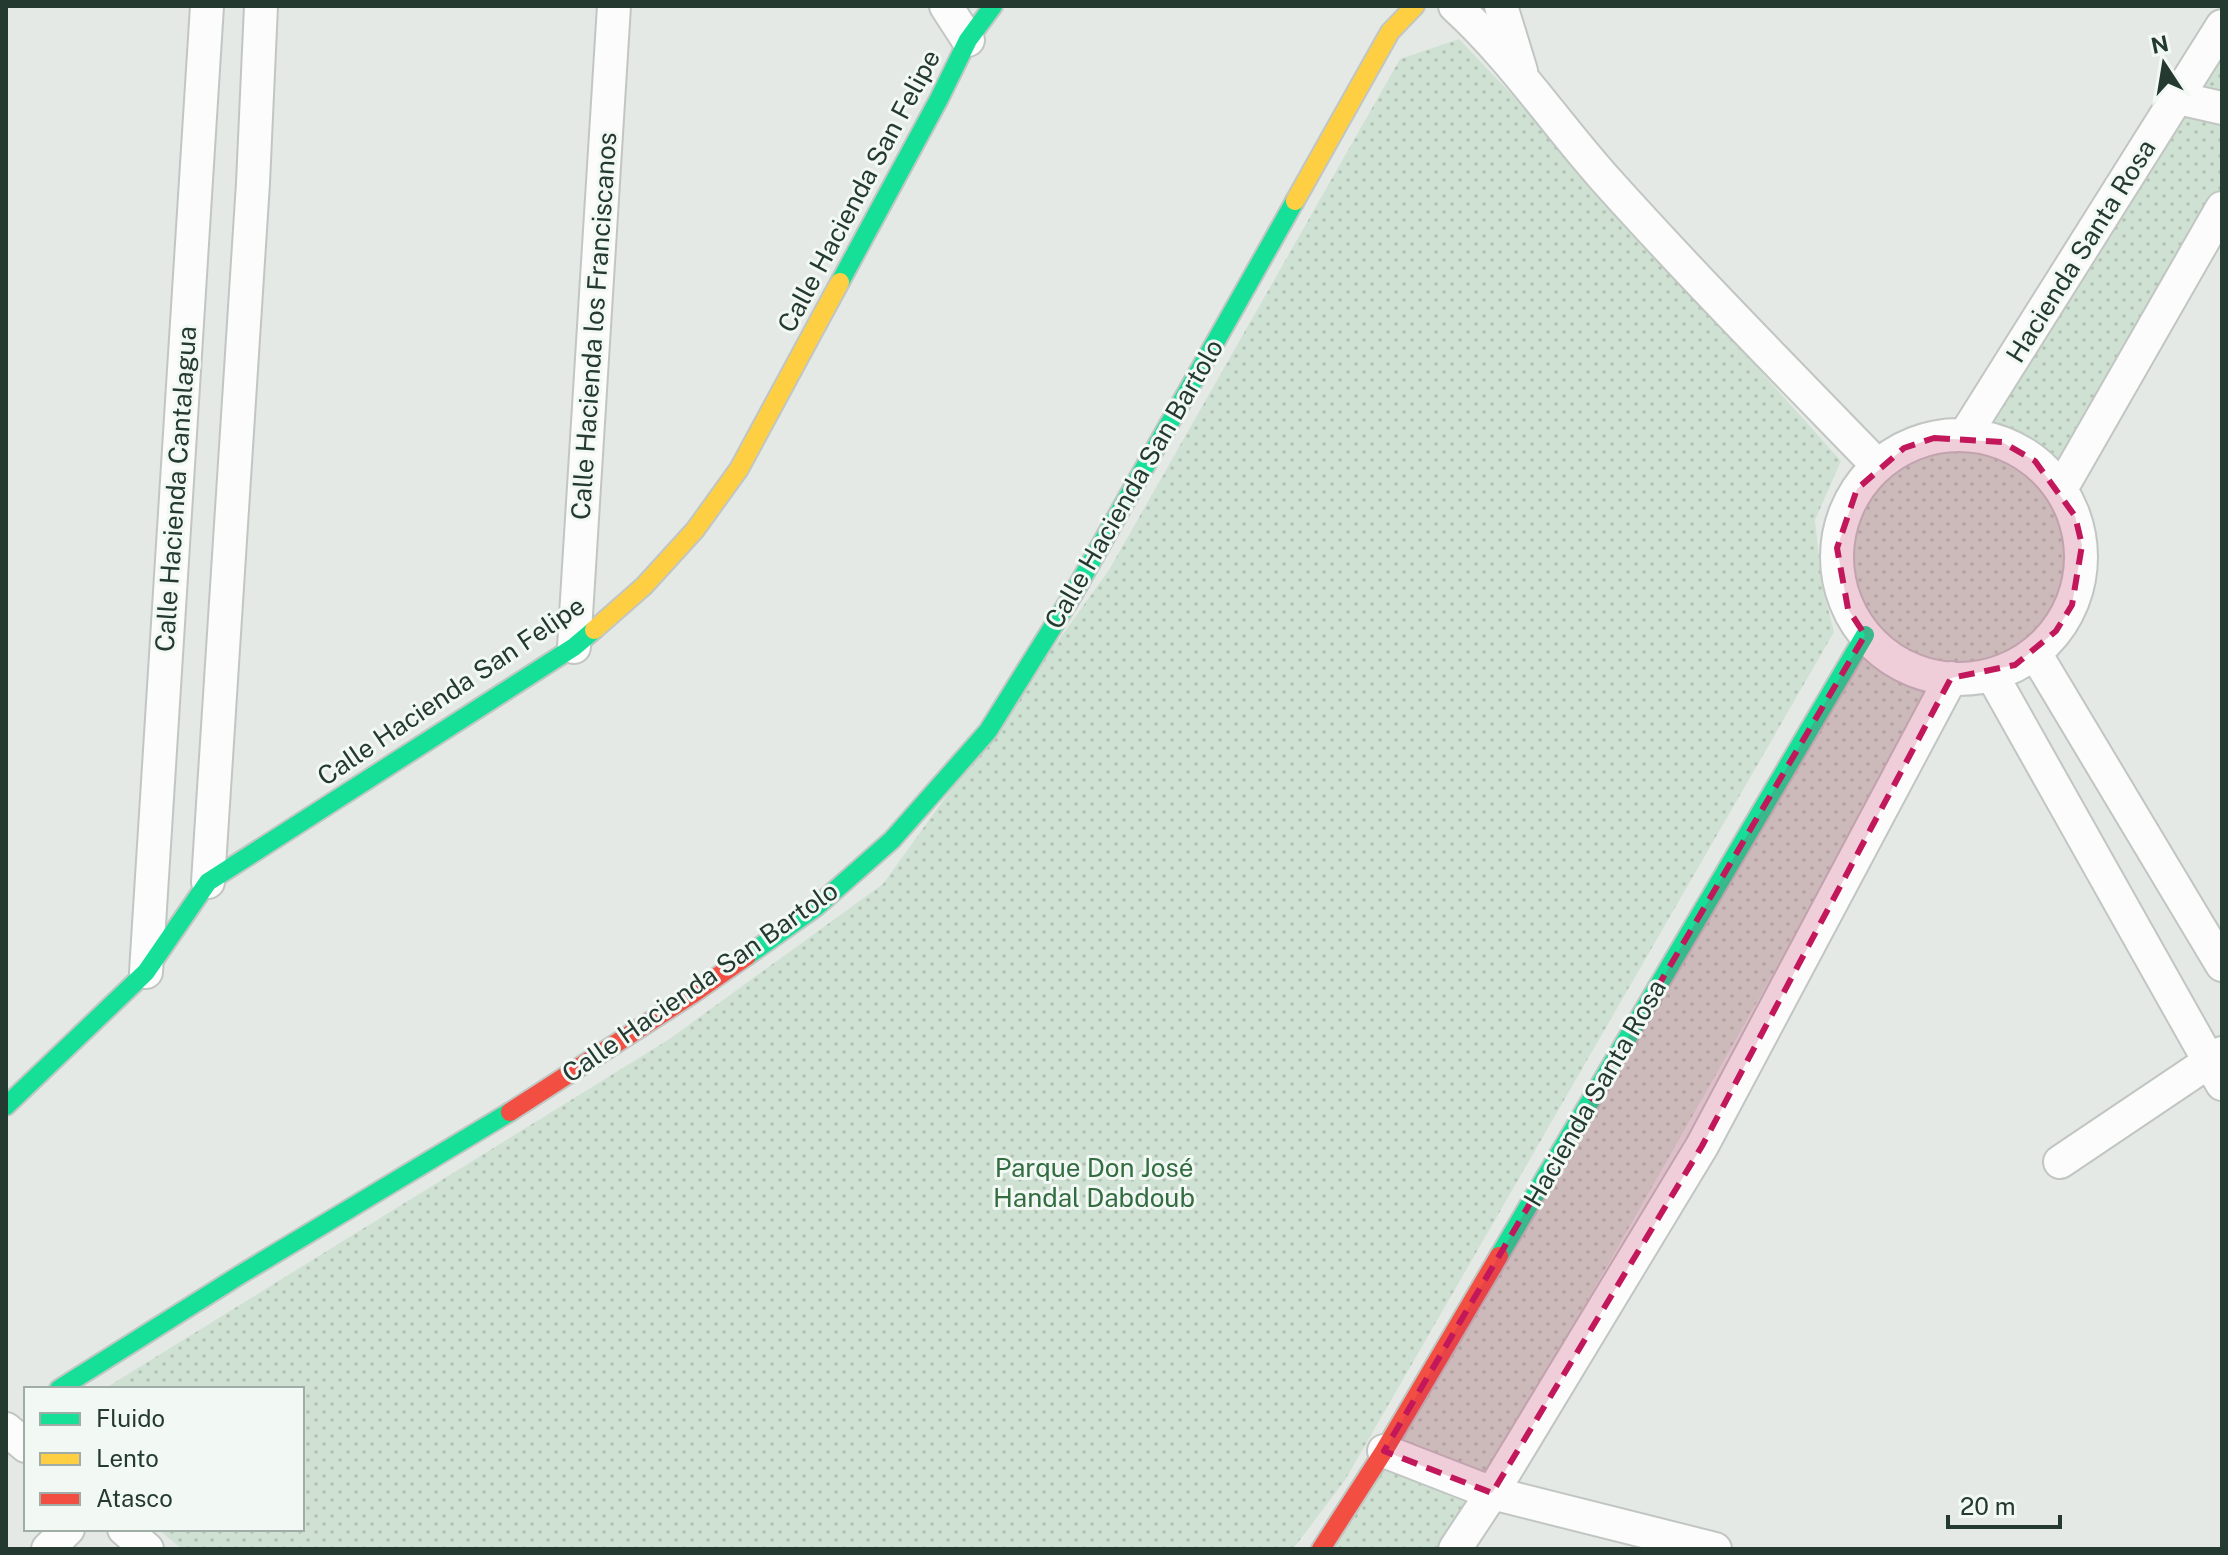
<svg xmlns="http://www.w3.org/2000/svg" width="2228" height="1555" viewBox="0 0 2228 1555" font-family="'Public Sans',sans-serif">
	<defs>
		<pattern id="park-dots" width="8" height="8" patternUnits="userSpaceOnUse" patternTransform="scale(2)"><rect width="8" height="8" fill="#cfe1d2"/><path d="M2 2h.1M6 6h.1" fill="none" stroke="#b2c2b5" stroke-width="1.8" stroke-linecap="round"/></pattern>
	</defs>
	<rect width="100%" height="100%" fill="#e4e9e6"/>
	<path fill="url(#park-dots)" d="M1459 39 1514 97 1841 461 1815 520 1822 585 1834 632 1345 1480 1293 1549H182L158 1529H302V1389H104L668 1040 883 884 1109 570 1400 59Z
		M2222 51V96L2195 91Z
		M2185 110 2222 118V189L2060 472C2034 448 2017 427 1980 430Z
		M1848 555a109 109 0 1 1 218 0a109 109 0 1 1-218 0Z
		M1866 650C1890 669 1905 681 1936 687L1486 1479 1440 1549H1332Z"/>
	<g fill="none" stroke-linecap="round" stroke-linejoin="round">
		<g stroke="#c1c6c3" stroke-width="36">
			<path id="street" d="M946 6 968 40
				M1455 6C1512 58 1555 123 1606 180 1694 278 1786 371 1878 466
				M1501 6 1521 71
				M2178 98 2222 108
				M1965 435 2222 26
				M1837 557a122 122 0 1 1 244 0a122 122 0 1 1-244 0Z
				M2061 489 2222 208
				M574 647 614 6
				M2035 653 2222 965
				M1992 675 2222 1084
				M208 882 253 183 261 6
				M146 972 207 6
				M2060 1162 2222 1053
				M6 1429 26 1446
				M1384 1451 1492 1493 1715 1549
				M124 1529 147 1549
				M48 1549 68 1529
				M1455 1549 1492 1493 1702 1146 1951 678"/>
		</g>
		<g stroke="#c0c6c3" stroke-width="22">
			<path id="fast" d="M840 282 939 99 968 40 993 6
				M747 956 816 907 892 840 988 731 1072 596 1295 201
				M6 1106 146 972 208 882 574 647 594 630
				M1499 1256 1865 635
				M59 1389 243 1273 510 1112"/>
		</g>
		<g stroke="#c0c6c3" stroke-width="22">
			<path id="slow" d="M1295 201 1390 32 1415 6
				M594 630 644 586 695 530 739 469 840 282"/>
		</g>
		<g stroke="#c0c6c3" stroke-width="22">
			<path id="jam" d="M510 1112 691 995 747 956
				M1321 1549 1384 1451 1499 1256"/>
		</g>
		<use href="#street" stroke="#fbfcfb" stroke-width="32"/>
		<use href="#fast" stroke="#16e098" stroke-width="18"/>
		<use href="#slow" stroke="#ffcf43" stroke-width="18"/>
		<use href="#jam" stroke="#f24e42" stroke-width="18"/>
	</g>
	<path fill="#c2185b" fill-opacity="0.2" stroke="#c2185b" stroke-width="6" stroke-dasharray="16 10" stroke-linejoin="round" d="M1934 438 2002 442 2035 461 2075 516 2082 545 2072 605 2056 631 2015 665 1951 678 1702 1146 1492 1493 1384 1451 1865 635 1848 609 1837 548 1857 489 1904 448Z"/>
	<g text-anchor="middle" stroke-width="6" stroke-linejoin="round" paint-order="stroke">
		<g font-size="26" fill="#243a31" stroke="#f2f8f4">
			<text transform="translate(859 191) rotate(-62)" y="9">Calle Hacienda San Felipe</text>
			<text transform="translate(2081 251) rotate(-58)" y="9">Hacienda Santa Rosa</text>
			<text transform="translate(594 326) rotate(-86)" y="9">Calle Hacienda los Franciscanos</text>
			<text transform="translate(1134 484) rotate(-60)" y="9">Calle Hacienda San Bartolo</text>
			<text transform="translate(176 489) rotate(-86)" y="9">Calle Hacienda Cantalagua</text>
			<text transform="translate(451 691) rotate(-34)" y="9">Calle Hacienda San Felipe</text>
			<text transform="translate(700 982) rotate(-35)" y="9">Calle Hacienda San Bartolo</text>
			<text transform="translate(1595 1093) rotate(-60)" y="9">Hacienda Santa Rosa</text>
		</g>
		<g font-size="26" fill="#336c41" stroke="#f2f8f4">
			<text x="1094" y="1177">Parque Don José<tspan x="1094" dy="30">Handal Dabdoub</tspan></text>
		</g>
	</g>
	<rect width="2228" height="1555" fill="none" stroke="#243a31" stroke-width="16"/>
	<rect x="24" y="1387" width="280" height="144" fill="#f2f8f4" stroke="#a0aca6" stroke-width="2"/>
	<rect x="40" y="1413" width="40" height="12" fill="#16e098" stroke="#a0aca6" stroke-width="2"/>
	<text x="96" y="1427" font-size="24" fill="#243a31">Fluido</text>
	<rect x="40" y="1453" width="40" height="12" fill="#ffcf43" stroke="#a0aca6" stroke-width="2"/>
	<text x="96" y="1467" font-size="24" fill="#243a31">Lento</text>
	<rect x="40" y="1493" width="40" height="12" fill="#f24e42" stroke="#a0aca6" stroke-width="2"/>
	<text x="96" y="1507" font-size="24" fill="#243a31">Atasco</text>
	<g transform="translate(2164 64) rotate(348)" stroke="#f2f8f4" stroke-width="6" paint-order="stroke">
	<path d="M0-6L14 30L0 20L-14 30Z" fill="#243a31"/>
	<text y="-12" font-size="22" font-weight="bold" text-anchor="middle" fill="#243a31">N</text>
	</g>
	<path d="M1948 1515v12h112v-12" fill="none" stroke="#243a31" stroke-width="4"/>
	<text x="1960" y="1515" font-size="24" fill="#243a31" stroke="#f2f8f4" stroke-width="6" paint-order="stroke">20 m</text>
</svg>
